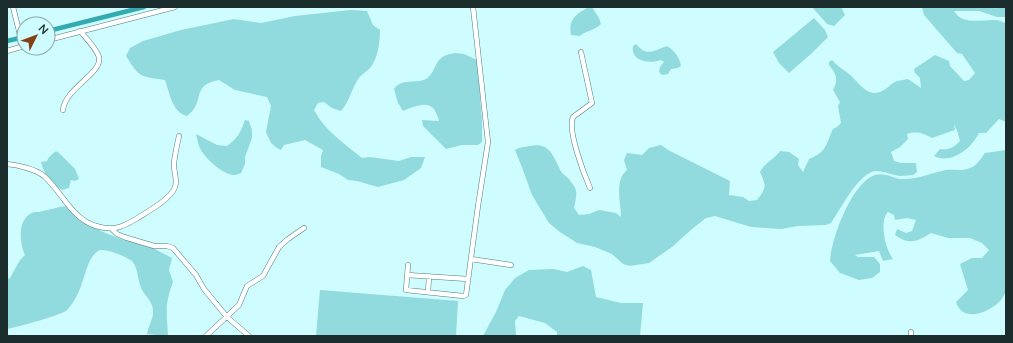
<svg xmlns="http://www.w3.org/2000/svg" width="1013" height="343" viewBox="0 0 1013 343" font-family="Lato,sans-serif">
	<rect width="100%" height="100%" fill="#cffcfe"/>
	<path fill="#91dadd" d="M589 7H592L599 18 601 24C594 31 587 30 580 36L571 35C568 19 576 14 589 7Z
		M812 7H841L845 15 834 26 827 24Z
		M922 7H1006V17H997L979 11H954C963 26 982 19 997 20 1000 21 1003 22 1006 23V122L999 119 986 133H979C972 148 951 165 934 156L940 149C949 150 953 148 960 141L958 133 954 124 955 130 932 138C923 133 917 131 907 134L908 139 900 147 891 152 894 161 901 163H916L917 172 913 175C909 175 904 176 900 176 892 175 885 171 876 171 859 172 840 210 831 223L826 225 798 226 781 229 751 227 715 216 706 218 692 229 672 247 649 263 630 266 623 264 612 254 595 247 577 243 560 232 549 223 532 195 523 170 515 150C519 147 525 147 530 146 551 141 554 159 562 173 565 176 569 178 571 182 579 190 576 198 574 208L579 215 589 214 599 210 616 213 621 217C621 203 614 180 627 170L624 160 627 153 642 155 649 148 661 145 670 151 730 181 729 195 743 197 749 201 757 200C766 188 767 187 760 172 765 162 775 159 780 151L789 152 799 159 798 165 803 172 809 159C827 152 826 144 833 129L837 127 841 123 838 106 840 102 833 90C839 79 836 74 829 65V62L832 60C837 66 843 69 849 74 858 81 866 97 880 92 886 90 889 85 895 82 899 80 904 80 908 79L921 88 920 78 915 73 914 69 935 55 949 61 950 66 964 81 969 80 975 73 962 54 957 53 924 15Z
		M351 10 367 11 373 25 380 30C380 41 378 59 370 68 365 73 360 75 357 81 351 91 349 102 341 111L332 108 324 102 318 103 314 110C325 131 344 143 362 158L370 157 399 161 411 157H425L421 168 404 180 378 187 357 181 348 180 339 174 321 167V156L323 150 305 140 284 145 281 150 277 148 271 143 266 132 271 106 267 97 235 90 219 80C190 85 206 102 187 116 172 112 170 94 165 80 139 76 140 78 126 56L130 48 143 41 181 30 234 19 261 23 295 16Z
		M814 18 825 30 828 37 812 53 789 73 779 63 773 52Z
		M636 44C647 57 653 51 667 46 674 50 680 58 681 66L678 68 671 69 668 74 662 75 659 72 660 67 664 62 661 60C650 64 630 62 633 46Z
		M455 53 464 54 477 60 482 121V142L478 145H462L446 149 423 126 422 120 439 121C438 117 436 112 434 109 426 100 412 108 403 111L398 103 394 89C401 78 416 84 426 79 434 74 434 65 440 59 444 55 450 54 455 53Z
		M245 120 249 121 252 130V138L245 157V164L241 173C241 173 236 175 235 175 224 176 203 157 199 146 198 142 197 138 196 134L217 145 227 146C237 139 241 132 245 120Z
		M1006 150V292C1004 294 1003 298 1001 300 990 312 963 324 956 302L968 290 960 264 972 258H982L989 250 982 243 970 238H948L931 233C917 242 909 245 895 235L897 229 906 233 912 231 916 220 907 218 895 220 894 215 888 212C879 221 885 249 893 259L883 261 879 251 855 255 858 257H874L880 264V272L872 278 859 280 840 273 830 261C831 239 852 182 875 175 884 172 893 178 901 179 917 180 931 173 946 170 953 169 961 171 967 169 976 167 980 160 985 153Z
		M56 151 59 153 75 169 79 179 75 181 71 180 69 188 62 190C53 186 43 173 41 162L47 161 49 157Z
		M67 206 91 226 103 232 123 240 143 243 172 258 169 270 173 282C164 306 167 312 168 336L147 334C148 327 154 317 153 311 153 302 146 297 142 290 137 281 139 269 132 261 127 257 103 247 98 251 88 258 86 273 82 283 79 292 74 303 67 310 62 315 17 327 7 329V279L10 278 20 260 25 255C20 244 17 222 30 214 32 212 37 212 39 212 49 210 57 207 67 206Z
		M583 266 591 270 596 297 621 303H643L640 336H557V332L545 323 519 316 515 321 516 336H483L496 312 505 290 515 278 529 270 554 269 567 272Z
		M320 290 458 301 456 336H316Z"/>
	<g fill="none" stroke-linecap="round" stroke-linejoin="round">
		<path stroke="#32aaaf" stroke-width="4.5" d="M48 31 144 7
			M7 41 24 37"/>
		<g stroke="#527b7d" stroke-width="5.5">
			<path id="minor" d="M13 7 23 47
				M48 40 175 7
				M7 51 24 46
				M581 52 592 103 573 117C567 130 584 174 590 188
				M63 110C65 88 103 73 99 57 96 48 87 39 80 31
				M7 164C18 165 35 169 44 176 62 192 72 219 96 226 112 231 121 228 136 219 147 212 171 199 175 187 178 179 173 171 174 163 175 154 177 145 179 136
				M112 229 117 234 124 237 154 246H167L173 248 196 275 204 289 227 317 249 336
				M471 259 511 265
				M408 265 406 290 463 296 466 295 478 206 488 142 473 7
				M407 275 468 279
				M428 292 429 277
				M911 332V336
				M206 336 239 305 247 286 263 276 279 247 288 239 304 228"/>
		</g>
		<use href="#minor" stroke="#fff" stroke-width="4.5"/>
	</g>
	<rect width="1013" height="343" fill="none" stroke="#1c2d2e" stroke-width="16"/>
	<g transform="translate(36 36) rotate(48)"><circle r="19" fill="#cffcfe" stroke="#87a9ab"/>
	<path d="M0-3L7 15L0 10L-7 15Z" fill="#844114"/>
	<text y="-6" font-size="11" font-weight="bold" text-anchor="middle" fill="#1c2d2e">N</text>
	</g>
</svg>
